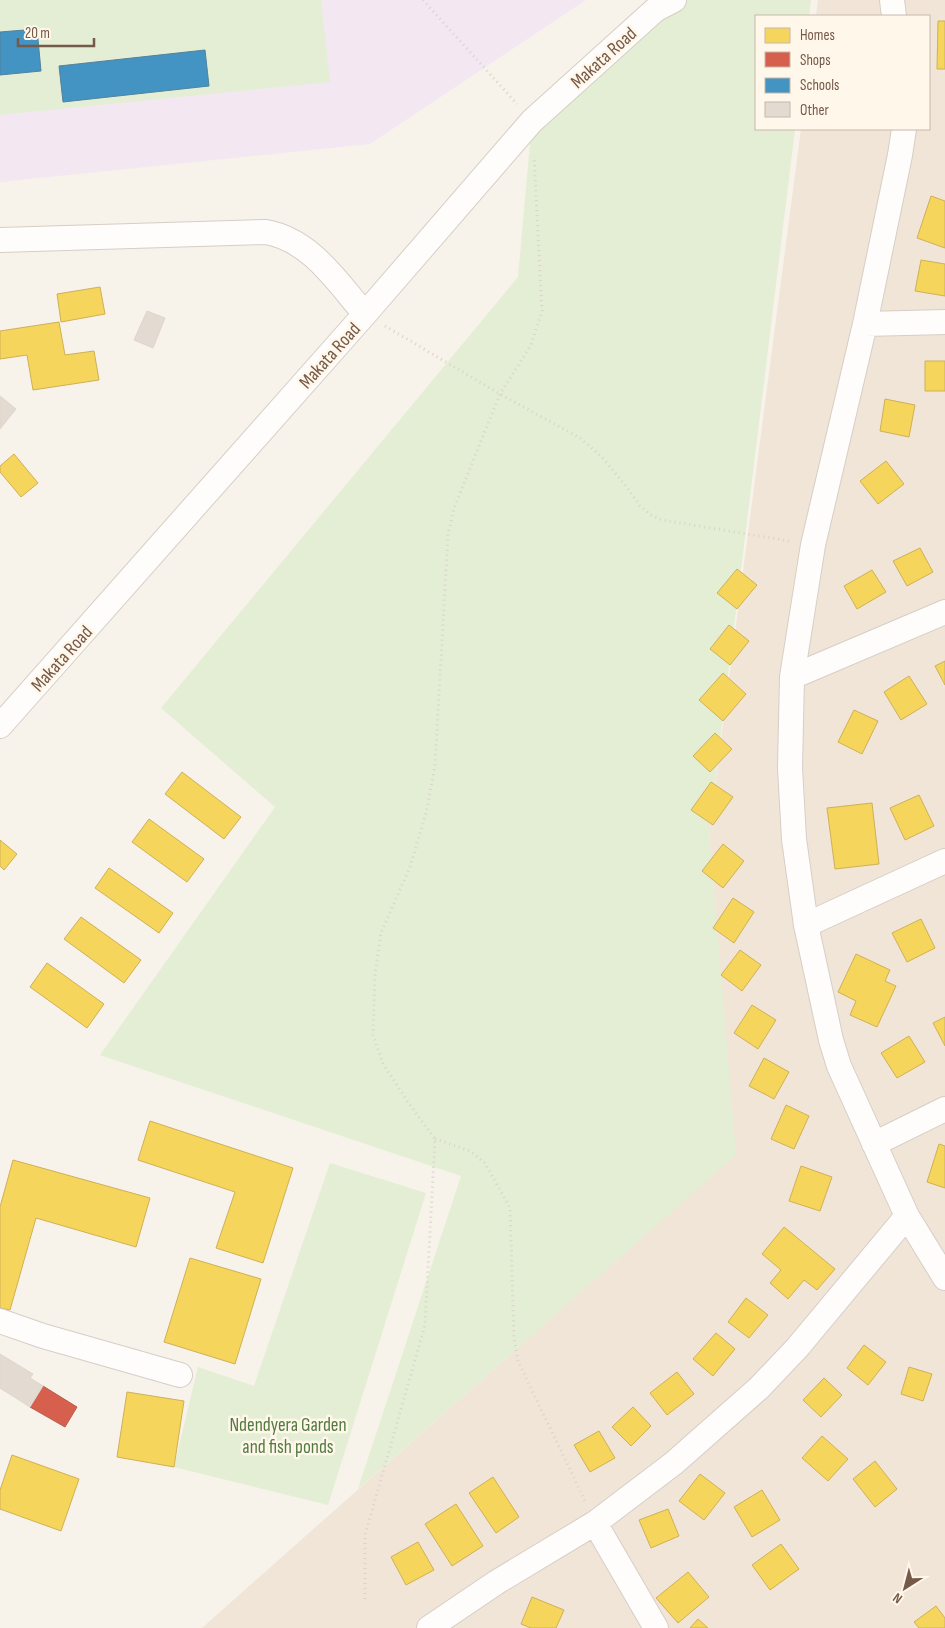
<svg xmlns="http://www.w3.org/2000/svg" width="945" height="1628" viewBox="0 0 945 1628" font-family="'Sofia Sans Condensed',sans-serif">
	<rect width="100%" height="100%" fill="#f7f2ea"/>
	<path fill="#f0e5d7" d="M818 0H945V1628H202L735 1155 709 831 801 129H929V16H816Z"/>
	<path fill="#f3e8f2" d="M0 0H586L370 144 0 182Z"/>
	<path fill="#e3eed4" d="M0 0H321L330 82 0 115Z
		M678 0H811L809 16H756V129H795L709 831 736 1155 358 1489 461 1176 100 1055 275 807 161 708 518 277 532 121Z
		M330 1163 426 1193 328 1505 174 1467 198 1367 254 1386Z"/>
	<path fill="#f6d55c" stroke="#cfb056" d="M938 21H945V69H937Z
		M931 196 945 201V248L917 238Z
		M921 260 945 264V296L915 291Z
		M100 287 105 314 61 322 57 294Z
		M59 322 65 355 94 351 99 380 33 390 27 355 0 359V331Z
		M925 361H945V391H925Z
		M885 399 915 405 909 437 880 431Z
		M14 454 38 483 21 497 0 472V466Z
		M886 461 904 484 878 504 860 481Z
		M920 548 933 572 907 586 893 561Z
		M737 569 757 585 737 609 717 593Z
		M872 570 886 592 857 609 844 586Z
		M729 625 749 641 730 665 710 649Z
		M945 661V685L935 666Z
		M723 673 746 694 723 721 699 700Z
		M909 676 927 704 901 720 884 692Z
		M854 710 878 721 862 754 838 742Z
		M715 733 732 749 710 772 693 756Z
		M182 772 241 817 224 839 165 794Z
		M711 782 733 797 713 825 691 810Z
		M919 795 934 826 905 840 890 808Z
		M872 803 879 864 835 869 827 808Z
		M149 819 204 859 187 882 132 842Z
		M0 840 17 854 4 870 0 866Z
		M723 844 744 861 723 888 702 871Z
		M109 868 173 913 159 933 95 888Z
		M733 898 754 912 734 943 713 928Z
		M81 917 141 960 124 983 64 939Z
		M921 919 935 948 907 962 892 933Z
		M740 950 761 965 742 991 721 975Z
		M856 954 890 970 885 981 896 986 877 1027 850 1015 856 1001 838 992Z
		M47 963 104 1004 87 1028 30 987Z
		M752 1005 776 1020 758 1049 734 1033Z
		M945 1017V1046L933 1023Z
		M909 1036 925 1062 897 1078 881 1053Z
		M764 1058 789 1072 774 1099 749 1086Z
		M786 1105 809 1116 794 1149 771 1139Z
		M150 1121 293 1168 263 1263 216 1248 235 1192 138 1160Z
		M939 1144 945 1146V1188L927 1182Z
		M13 1160 150 1198 136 1247 36 1218 10 1310 0 1308V1207Z
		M801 1166 832 1177 820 1211 789 1201Z
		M784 1227 835 1269 817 1290 804 1280 788 1299 770 1283 781 1270 762 1254Z
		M190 1258 261 1279 235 1364 164 1342Z
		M746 1298 768 1315 749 1338 728 1322Z
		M716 1333 735 1349 713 1376 693 1359Z
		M864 1345 886 1362 868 1385 847 1368Z
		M909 1367 932 1374 923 1401 901 1394Z
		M677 1372 694 1394 667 1415 650 1393Z
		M824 1378 842 1395 821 1417 803 1400Z
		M127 1392 184 1401 174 1467 117 1457Z
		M633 1407 651 1426 631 1446 612 1427Z
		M599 1431 615 1458 590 1472 574 1445Z
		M822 1436 848 1459 828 1481 802 1458Z
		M12 1455 79 1479 61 1531 0 1509V1490Z
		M875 1461 897 1489 875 1507 853 1479Z
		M700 1474 725 1493 704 1520 679 1501Z
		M493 1477 519 1517 496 1533 469 1493Z
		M762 1490 780 1520 752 1537 734 1507Z
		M456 1504 483 1546 452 1566 425 1524Z
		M668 1509 679 1536 651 1548 639 1520Z
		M418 1542 434 1570 406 1585 391 1557Z
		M781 1544 799 1569 770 1590 752 1565Z
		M688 1572 709 1597 678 1623 656 1598Z
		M532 1597 564 1610 556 1628H531L521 1624Z
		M936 1606 945 1618V1628H919L914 1622Z
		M698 1619 708 1628H690Z"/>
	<path fill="#d6604d" stroke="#b95e4c" d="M43 1386 77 1407 65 1427 30 1407Z"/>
	<path fill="#4393c3" stroke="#52829e" d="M37 29 41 71 0 75V32Z
		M205 50 209 86 63 102 59 66Z"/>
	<path fill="#e3dad1" stroke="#e0d5cc" d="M147 311 165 318 153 348 134 340Z
		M0 396 16 409 0 429Z
		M0 1354 33 1374 30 1378 43 1386 30 1407 0 1388Z"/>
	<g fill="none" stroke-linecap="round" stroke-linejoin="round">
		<g stroke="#d6cec6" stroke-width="26">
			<path id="street" d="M892 0 894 16
				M904 129 900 155 865 324 813 545 792 677 790 768 794 839 806 925 831 1040 839 1066 907 1216 945 1278
				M0 240 266 232C311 240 337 282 365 314
				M865 324 945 322
				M792 677 945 612
				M0 726 365 314 532 121 655 10 674 0
				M806 925 945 861
				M874 1144 945 1109
				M0 1321 43 1336 180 1375
				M595 1523 656 1628
				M429 1628 497 1582 595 1523 674 1463 759 1388 797 1348 907 1216"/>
		</g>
		<path stroke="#dad2cd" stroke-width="3" stroke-dasharray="1 4" stroke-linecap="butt" d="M423 0 517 104
			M385 326 500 394 580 438 602 457 626 486 640 506 651 515 662 520 790 541
			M435 1139 470 1151 485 1163 510 1208 514 1338 518 1361 585 1501
			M365 1599V1535L425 1325 435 1139 410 1105 383 1064 373 1035 375 974 381 933 410 867 426 813 435 766 448 535 454 508 500 394 531 345 542 311 534 156"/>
		<use href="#street" stroke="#fefdfc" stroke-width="24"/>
	</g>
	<g text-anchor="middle" stroke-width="5" stroke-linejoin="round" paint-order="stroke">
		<g font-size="19" fill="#755949" stroke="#fff7ea">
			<text transform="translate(603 57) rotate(-42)" y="7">Makata Road</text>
			<text transform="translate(329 355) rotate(-48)" y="7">Makata Road</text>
			<text transform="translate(61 658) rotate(-48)" y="7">Makata Road</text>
		</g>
		<g font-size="19" fill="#527b41" stroke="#fff7ea">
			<text x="288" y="1431">Ndendyera Garden<tspan x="288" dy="22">and fish ponds</tspan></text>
		</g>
	</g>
	<rect x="755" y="15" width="175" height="115" fill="#fff7ea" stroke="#c8b8aa"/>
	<rect x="765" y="28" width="25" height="15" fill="#f6d55c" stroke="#c8b8aa"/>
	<text x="800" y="40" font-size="15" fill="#755949">Homes</text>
	<rect x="765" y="52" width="25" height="15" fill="#d6604d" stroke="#c8b8aa"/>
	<text x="800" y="65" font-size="15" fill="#755949">Shops</text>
	<rect x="765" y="78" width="25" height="15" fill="#4393c3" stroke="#c8b8aa"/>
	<text x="800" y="90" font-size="15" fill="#755949">Schools</text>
	<rect x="765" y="102" width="25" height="15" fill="#e3dad1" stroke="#c8b8aa"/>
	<text x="800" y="115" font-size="15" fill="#755949">Other</text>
	<g transform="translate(905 1588) rotate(216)" stroke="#fff7ea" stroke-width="4" paint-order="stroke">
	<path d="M0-4L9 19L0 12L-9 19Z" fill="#755949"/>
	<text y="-8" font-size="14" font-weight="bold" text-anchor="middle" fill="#755949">N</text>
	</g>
	<path d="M18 38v8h76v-8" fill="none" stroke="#755949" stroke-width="2.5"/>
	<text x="25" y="38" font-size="15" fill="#755949" stroke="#fff7ea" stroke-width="4" paint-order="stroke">20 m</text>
</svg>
